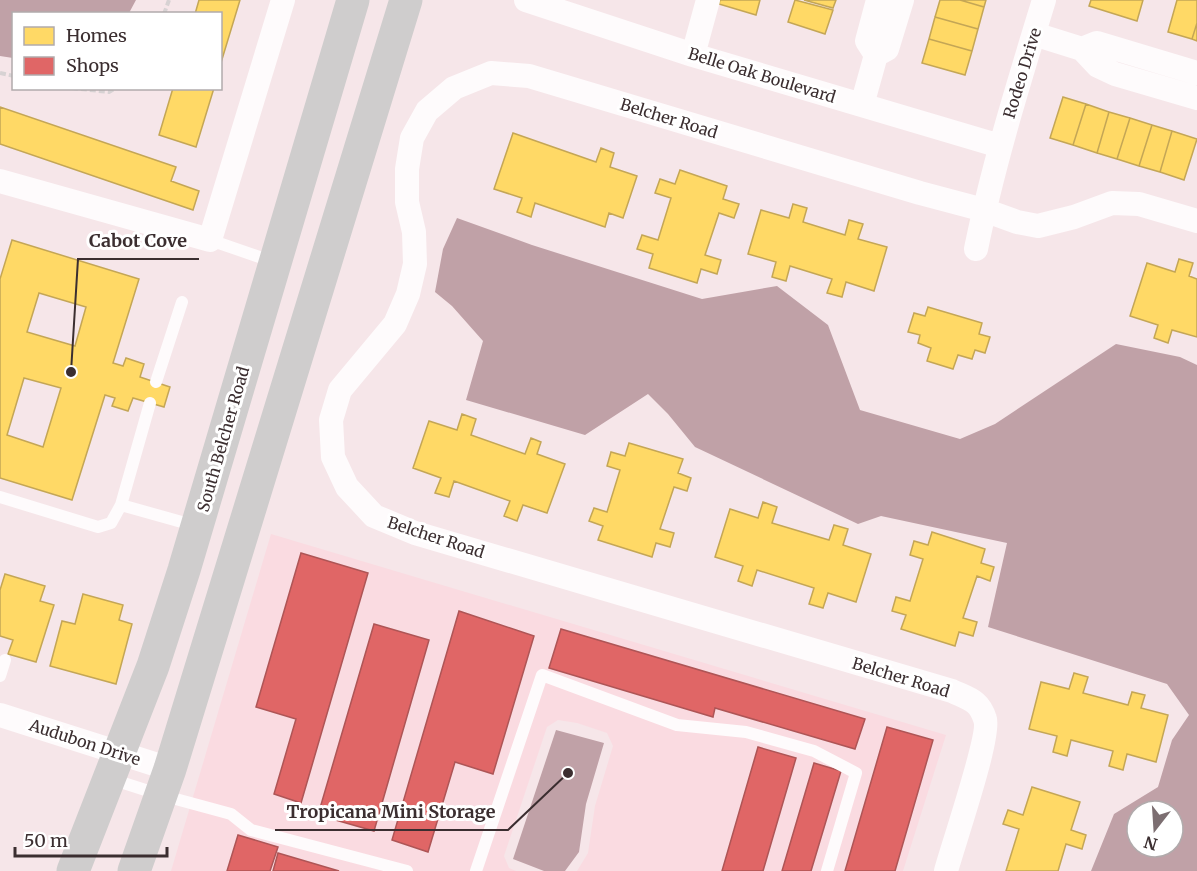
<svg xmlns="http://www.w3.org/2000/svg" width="1197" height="871" viewBox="0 0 1197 871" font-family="Merriweather,serif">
	<rect width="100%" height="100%" fill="#f6e6e9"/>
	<path fill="#fadbe1" d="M271 534 946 735 903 871H577L588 853 595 806 613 746 607 733 577 723 558 720 547 727 504 856 509 868 516 871H171Z"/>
	<path fill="#c0a1a7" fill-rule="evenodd" d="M0 0H136L129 13 14 14 13 58 0 56Z
		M457 218 532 245 702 299 777 286 828 325 860 410 960 439 995 424 1116 344 1180 357 1197 365V871H1091L1114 814 1158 787 1172 740 1189 715 1167 684 988 627 1007 543 881 516 858 524 695 447 668 414 648 394 585 435 466 400 483 341 452 306 435 292 443 249ZM1137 811H1173V847H1137Z
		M556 730 604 743 586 804 579 852 565 871H544L513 859Z"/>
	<path fill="#ffd966" stroke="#c4a656" stroke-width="1.5" fill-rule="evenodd" d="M199 0H240L220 66V14H195Z
		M720 0H760L756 15 719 4Z
		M795 0 833 10 825 34 788 22Z
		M804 0H836L833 8Z
		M940 0H960L984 7 978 29 935 17Z
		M960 0H986L984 7Z
		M1091 0H1143L1137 21 1089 6Z
		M1177 0H1197V23L1192 39 1168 32Z
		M935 17 978 29 972 51 929 39Z
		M1197 23V41L1192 39Z
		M929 39 972 51 965 75 922 63Z
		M173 88H214L196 147 159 135Z
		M1063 97 1086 104 1073 145 1050 138Z
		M1086 104 1109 112 1097 153 1073 145Z
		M0 107 176 167 171 181 199 191 193 210 0 144Z
		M1109 112 1130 118 1117 159 1097 153Z
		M1130 118 1152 125 1139 166 1117 159Z
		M1152 125 1172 131 1160 172 1139 166Z
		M1172 131 1197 139 1184 180 1160 172Z
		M513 133 596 162 601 148 614 153 610 167 637 176 623 218 609 213 605 227 535 203 531 217 517 212 522 198 494 189Z
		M680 170 727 186 723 199 739 204 734 218 719 213 705 255 721 260 717 274 701 269 697 283 649 268 653 254 637 249 642 235 658 240 671 198 655 193 660 179 675 184Z
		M793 204 807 208 803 222 845 235 849 220 863 224 858 239 887 247 874 291 846 282 842 297 827 293 832 279 790 266 786 281 772 277 776 262 748 254 761 210 789 218Z
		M12 240 139 279 113 363 123 366 126 358 144 364 140 377 170 387 164 407 133 398 128 411 112 406 115 398 105 395 72 500 0 478V279ZM39 293 86 307 75 346 27 332ZM24 378 61 388 43 447 7 435Z
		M1179 259 1193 263 1189 276 1197 279V337L1172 330 1168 343 1154 338 1158 325 1130 316 1147 263 1175 272Z
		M928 307 982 323 979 334 990 337 985 353 975 350 972 359 958 355 953 369 927 361 931 348 918 343 920 335 908 332 914 313 925 316Z
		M462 414 476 419 471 435 525 454 531 438 541 442 537 454 565 464 547 513 523 505 517 521 504 516 510 501 454 481 449 497 435 493 441 478 413 468 429 421 457 430Z
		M629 443 683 459 678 473 691 478 687 491 674 487 660 529 674 533 670 547 656 543 652 557 598 540 603 526 589 521 594 508 607 512 620 470 607 466 611 452 625 456Z
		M763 502 777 507 772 523 829 540 834 525 848 529 843 545 871 554 856 602 828 593 823 608 809 604 814 588 757 570 752 586 738 581 743 566 715 557 730 509 758 518Z
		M932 532 985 549 981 563 994 567 990 581 977 576 963 618 977 622 973 636 959 632 955 646 901 629 906 615 892 611 896 597 910 601 923 559 910 555 914 541 928 545Z
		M5 574 45 586 40 601 54 605 36 662 8 654 13 640 0 636V590Z
		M83 594 123 605 119 620 132 624 116 684 50 666 62 621 75 624Z
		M1074 673 1088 677 1083 693 1128 705 1132 692 1145 695 1141 708 1168 715 1156 762 1127 754 1123 770 1109 766 1113 751 1071 740 1067 756 1053 752 1057 736 1029 729 1041 682 1069 689Z
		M1032 787 1080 802 1071 830 1086 835 1082 849 1066 844 1058 871H1006L1019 829 1003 824 1008 810 1023 815Z"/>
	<path fill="#e06666" stroke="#ae5556" stroke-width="1.5" d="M301 553 368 573 301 803 274 794 296 719 256 707Z
		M459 611 534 636 493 774 455 762 428 852 392 840Z
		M374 624 429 640 374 831 318 815Z
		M561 629 865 719 855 749 715 708 713 717 549 668Z
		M887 727 933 740 895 871H845Z
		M758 747 796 758 763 871H722Z
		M814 763 841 771 811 871H782Z
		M238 835 278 847 270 871H227Z
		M278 853 339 871H273Z"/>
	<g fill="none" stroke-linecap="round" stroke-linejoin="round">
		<path stroke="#d7d2d3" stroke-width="4" stroke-dasharray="6 3" stroke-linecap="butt" d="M164 14 169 0
			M0 73 14 76
			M72 88 109 92 116 88"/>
		<path stroke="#fefbfc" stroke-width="12" d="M210 240 274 262
			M156 382 182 302
			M150 403 121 505 196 526
			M0 497 98 527 111 523 121 505
			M0 676 5 660
			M111 779 161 795 231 814 251 830 407 871
			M476 871 542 675 677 725 746 732 814 751 856 773 827 871"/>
		<path stroke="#fefbfc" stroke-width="24" d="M526 0 693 55 1000 146
			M1034 34 1082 49 1098 66 1115 74 1197 98
			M1082 49 1097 43 1197 73
			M693 55 708 0
			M876 55 867 41 878 0
			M862 105 876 55 887 49 902 0
			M0 181 210 240 283 0
			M976 249C993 165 1019 82 1044 0
			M0 715 170 769
			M946 871C952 848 991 735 985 719 979 700 969 699 952 691L415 533 374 516 347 487 333 457 331 420 340 390 395 324 408 294 415 264 414 232 407 202V169L412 138 427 111 454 88 491 73 529 76 920 193 984 210 1017 222 1038 226 1074 217 1112 203 1139 204 1197 221"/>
		<path stroke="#cfcdcd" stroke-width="33" d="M73 871 153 666 184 570 353 0
			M134 871 170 769 406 0"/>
	</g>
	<g text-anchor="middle" stroke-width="6" stroke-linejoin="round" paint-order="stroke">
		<g font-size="16" fill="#3b2e30" stroke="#fff">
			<text transform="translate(1022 73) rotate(-73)" y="6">Rodeo Drive</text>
			<text transform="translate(762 75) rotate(17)" y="6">Belle Oak Boulevard</text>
			<text transform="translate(669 118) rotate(17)" y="6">Belcher Road</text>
			<text transform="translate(223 439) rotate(-74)" y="6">South Belcher Road</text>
			<text transform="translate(436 537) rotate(18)" y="6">Belcher Road</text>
			<text transform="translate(901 677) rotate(17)" y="6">Belcher Road</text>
			<text transform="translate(85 742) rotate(18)" y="6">Audubon Drive</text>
		</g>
	</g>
	<path fill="none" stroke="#3b2e30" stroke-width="2" d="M71 372L78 259H199M568 773L508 830H275"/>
	<g fill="#3b2e30" stroke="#fff" stroke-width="2">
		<circle cx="71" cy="372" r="6"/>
		<circle cx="568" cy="773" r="6"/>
	</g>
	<g font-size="18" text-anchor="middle" font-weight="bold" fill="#3b2e30" stroke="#fff" stroke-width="6" stroke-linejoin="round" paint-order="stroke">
		<text x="138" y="247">Cabot Cove</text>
		<text x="391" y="818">Tropicana Mini Storage</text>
	</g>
	<rect x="12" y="12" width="210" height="78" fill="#ffffff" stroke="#b1abac" stroke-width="1.5"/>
	<rect x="24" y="27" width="30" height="18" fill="#ffd966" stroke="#b1abac" stroke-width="1.5"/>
	<text x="66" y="42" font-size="18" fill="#3b2e30">Homes</text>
	<rect x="24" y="57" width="30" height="18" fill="#e06666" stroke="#b1abac" stroke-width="1.5"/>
	<text x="66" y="72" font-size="18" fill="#3b2e30">Shops</text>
	<g transform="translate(1155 829) rotate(197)"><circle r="28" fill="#ffffff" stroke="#b1abac" stroke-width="1.5"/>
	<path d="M0-4.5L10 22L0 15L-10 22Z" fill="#7c6e71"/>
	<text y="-9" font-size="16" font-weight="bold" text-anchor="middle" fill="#3b2e30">N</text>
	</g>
	<path d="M15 847v9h152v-9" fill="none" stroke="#3b2e30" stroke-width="3"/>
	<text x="24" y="847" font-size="18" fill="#3b2e30" stroke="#ffffff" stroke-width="4.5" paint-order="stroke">50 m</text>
</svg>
